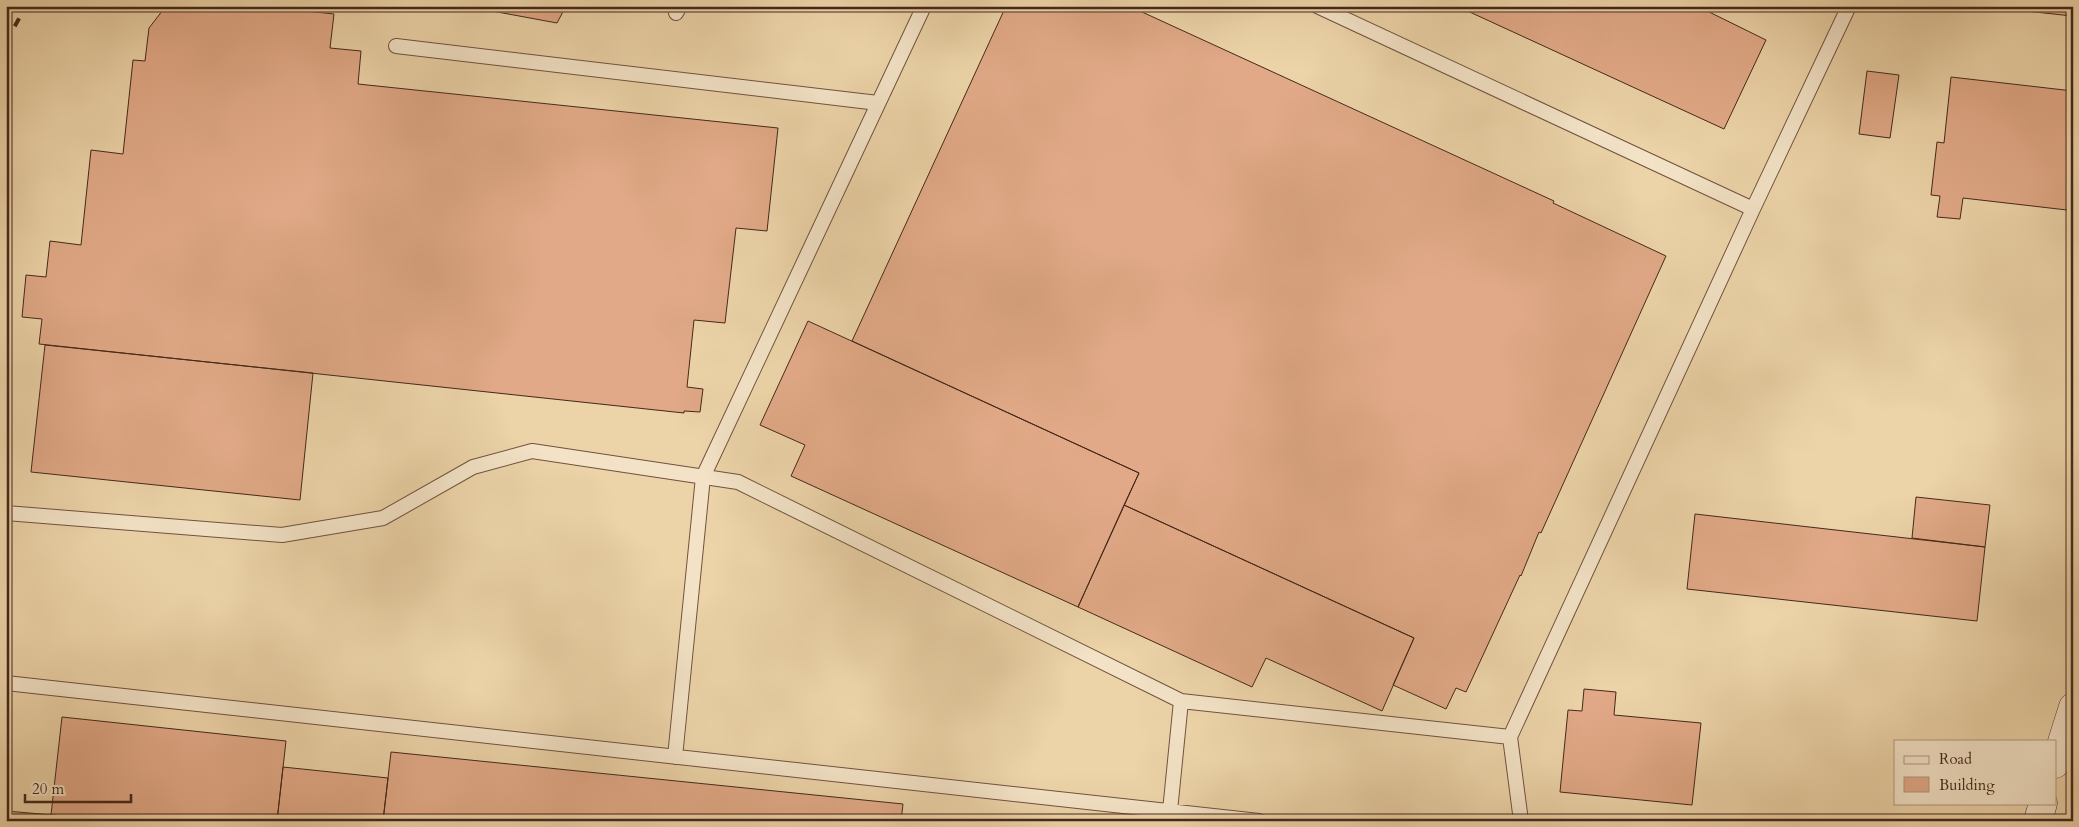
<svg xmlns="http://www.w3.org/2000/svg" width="2079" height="827" viewBox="0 0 2079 827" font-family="Cardo,serif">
	<rect width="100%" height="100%" fill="#ecd3a8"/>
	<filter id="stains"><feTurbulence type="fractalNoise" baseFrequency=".004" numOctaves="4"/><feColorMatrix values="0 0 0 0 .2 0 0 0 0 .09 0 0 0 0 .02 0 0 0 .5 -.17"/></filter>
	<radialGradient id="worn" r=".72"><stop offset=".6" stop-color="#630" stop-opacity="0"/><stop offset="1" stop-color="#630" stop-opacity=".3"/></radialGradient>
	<path fill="#e1a987" stroke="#45281a" d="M166 6H260L334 14 330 48 361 51 358 84 778 128 767 231 736 228 725 323 694 320 687 387 703 389 700 412 684 411V413L39 344 42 319 22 317 26 275 46 277 50 241 81 245 91 150 123 154 133 60 145 61 149 28Z
		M465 6H566L557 23Z
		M1006 6H1129L1554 201 1553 203 1666 256 1541 533 1539 532 1521 576 1520 575 1466 692 1456 688 1446 709 1393 685 1414 638 1124 505 1139 473 852 341Z
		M1462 6H1697L1766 40 1724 129 1461 8Z
		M1979 6H2073V22L2072 16Z
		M1867 71 1899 75 1890 138 1859 134Z
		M1951 77 2073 91V205H2068L2067 210 1963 198 1960 219 1937 217 1940 196 1931 195 1937 142 1944 143Z
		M808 321 1139 473 1078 607 791 476 805 445 760 425Z
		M45 345 313 373 300 500 31 472Z
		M1916 497 1990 505 1985 547 1912 538Z
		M1124 505 1414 638 1382 711 1266 658 1252 687 1078 607Z
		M1695 514 1985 547 1977 621 1687 589Z
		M1584 689 1616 692 1614 715 1701 723 1692 805 1560 792 1568 710 1582 711Z
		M62 717 286 741 277 821H107L51 815Z
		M391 752 903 804 901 821H383Z
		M283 767 388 778 383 821H277Z
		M6 811 76 817 75 821H6Z
		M76 817 107 821H75Z"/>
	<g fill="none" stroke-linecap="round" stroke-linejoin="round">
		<g stroke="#6f533e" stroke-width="16">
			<path id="service" d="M1317 6 1753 209
				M676 13 680 6
				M396 46 878 103
				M6 513 282 535 383 518 473 467 532 451 738 482 1181 701 1170 811
				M6 683 1259 821
				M1181 701 1510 737
				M675 757 703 477 924 6
				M1521 821 1510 737 1753 209 1849 6"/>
		</g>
		<g stroke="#45281a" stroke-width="29">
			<path id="secondary" d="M2055 764 2073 707
				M2038 821 2043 803"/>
		</g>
		<use href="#service" stroke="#f3e2c6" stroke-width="14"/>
		<use href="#secondary" stroke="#f3e2c6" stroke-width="28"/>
		<path stroke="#45281a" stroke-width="4" stroke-dasharray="9 9" stroke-linecap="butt" d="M6 42 26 6"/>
	</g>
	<rect width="2079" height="827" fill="none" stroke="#ecd3a8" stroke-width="25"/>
	<rect x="8" y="8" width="2064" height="812" fill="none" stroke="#45281a" stroke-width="2.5"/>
	<rect x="12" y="12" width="2054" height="802" fill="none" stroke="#45281a"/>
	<rect x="1894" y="740" width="162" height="65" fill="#f3e2c6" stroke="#ad9881"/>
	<rect x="1904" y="756" width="25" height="8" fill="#f3e2c6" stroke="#ad9881"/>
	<text x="1939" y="764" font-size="15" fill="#45281a">Road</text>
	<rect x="1904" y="777" width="25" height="15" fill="#e1a987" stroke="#ad9881"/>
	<text x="1939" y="790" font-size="15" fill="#45281a">Building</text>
	<path d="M25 794v8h106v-8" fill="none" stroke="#45281a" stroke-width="2.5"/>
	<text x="32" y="794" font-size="15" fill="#45281a" stroke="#f3e2c6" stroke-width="4" paint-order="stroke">20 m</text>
	<rect width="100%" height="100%" filter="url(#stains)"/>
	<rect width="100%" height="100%" fill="url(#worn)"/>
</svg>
